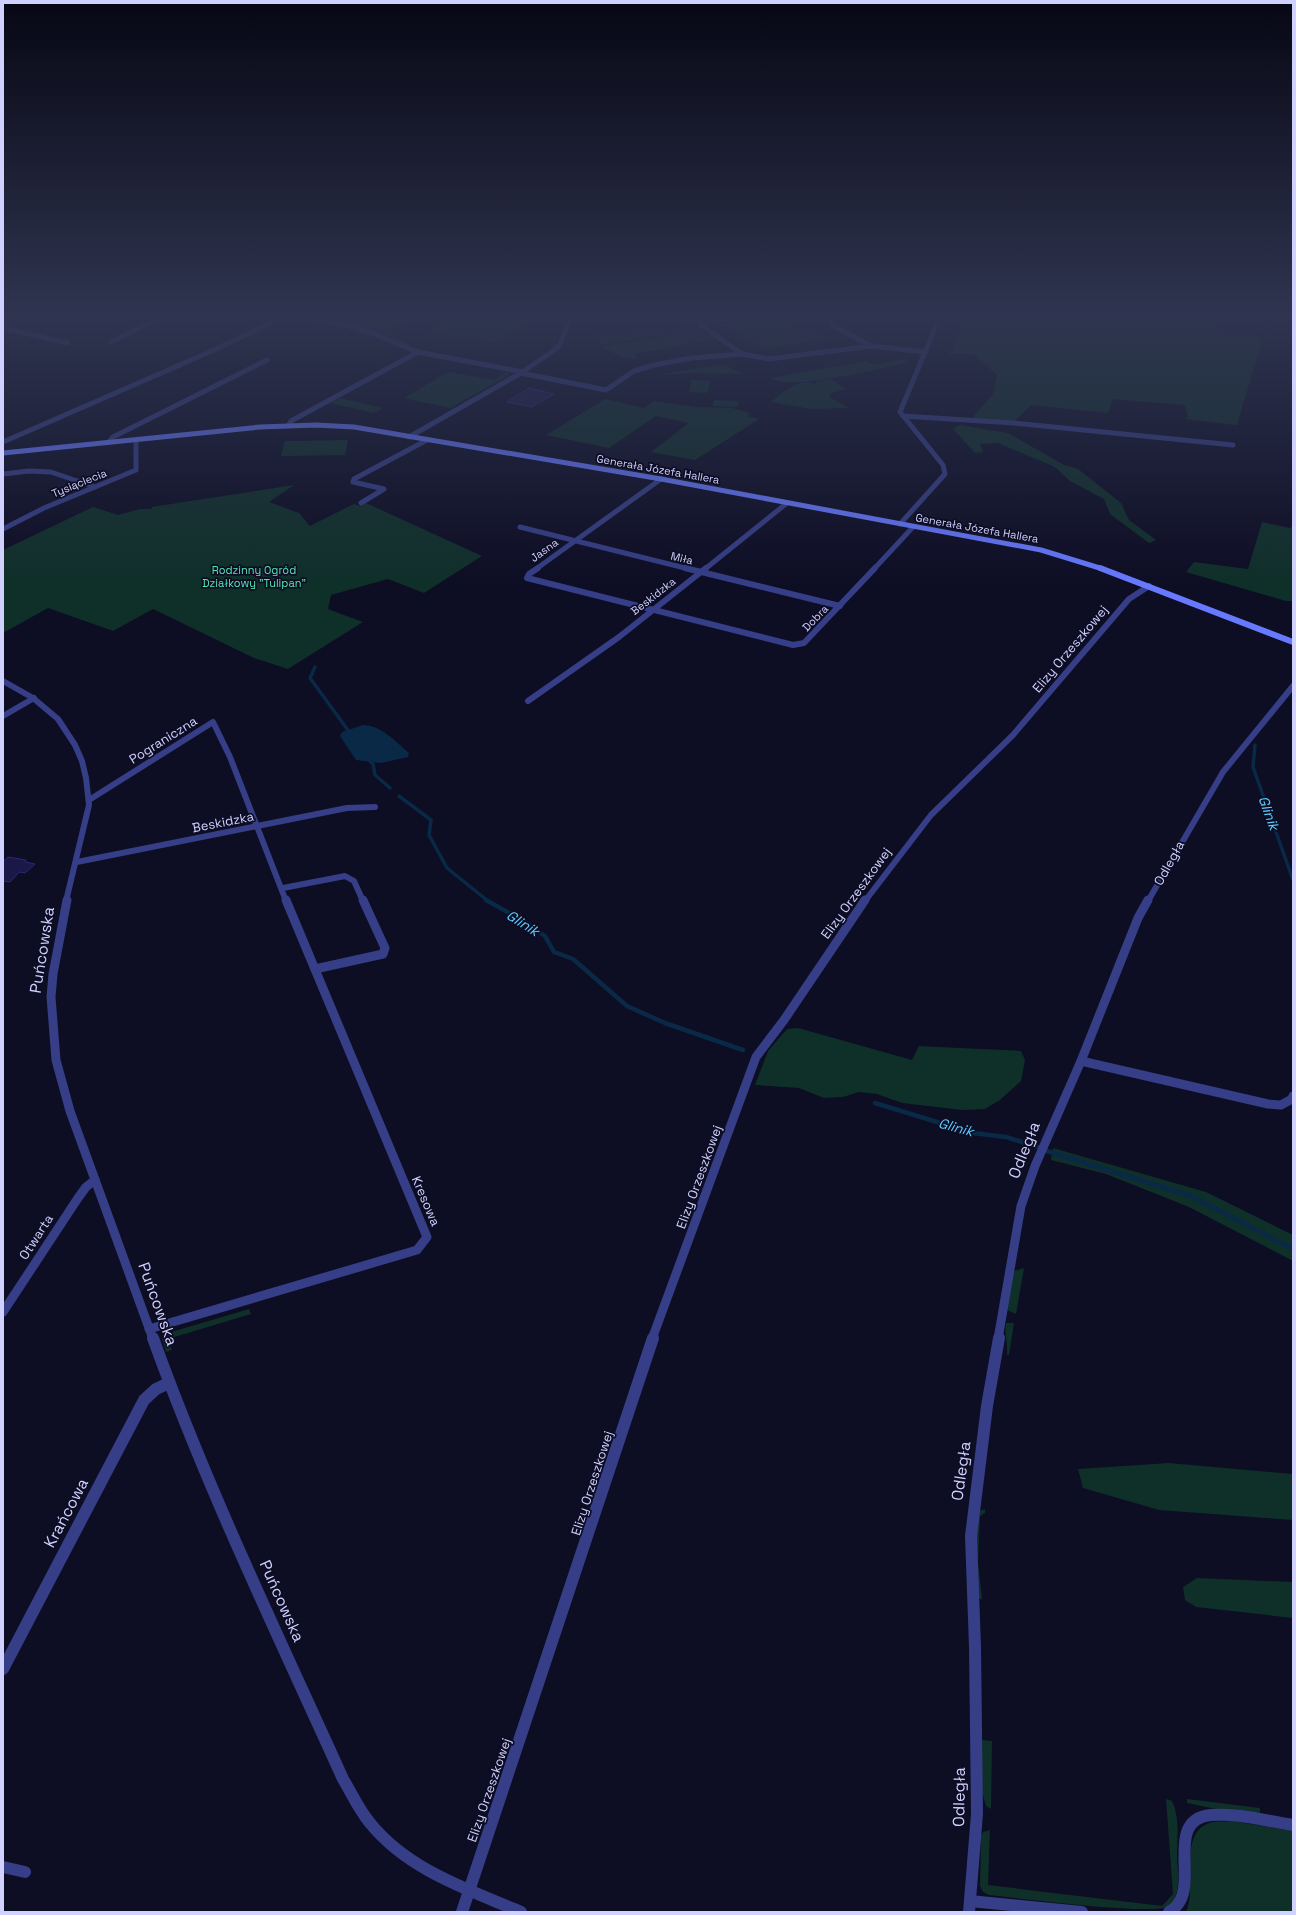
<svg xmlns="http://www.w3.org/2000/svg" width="1296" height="1915" font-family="'Space Grotesk',sans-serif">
	<rect width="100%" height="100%" fill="#0d0d24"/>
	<!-- green -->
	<g fill="#0f2f29">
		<polygon points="343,316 396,316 411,322 383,329 408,344 405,345 379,333 337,320"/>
		<polygon points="453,316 534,316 500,343 430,333"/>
		<polygon points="739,316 784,319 785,321 740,322"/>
		<polygon points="964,316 1215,316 1214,332 1263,337 1237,425 1184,419 1188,417 1185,405 1113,399 1108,413 1031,405 1015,421 971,419 993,394 997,375 973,354 948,354 952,350"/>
		<polygon points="790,323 793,330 811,329 827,339 765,349 724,326 715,327 718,324 750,324 756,332 753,325"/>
		<path d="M 699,329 L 714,339 L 633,354 L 639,358 C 628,361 612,353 602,347 L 685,333 Z"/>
		<polygon points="686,331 601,345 597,335"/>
		<path d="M 903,359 L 908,362 C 882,368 790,392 771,378 L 866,361 L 873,365 Z"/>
		<polygon points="724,364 741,374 693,373 657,375"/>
		<polygon points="508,371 509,375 450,408 404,398 448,372 494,380"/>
		<path d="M 831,379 L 846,389 L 831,393 L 829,397 L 849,408 L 811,409 L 771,402 C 787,389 800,375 821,387 L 814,383 Z"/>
		<polygon points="692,380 711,381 707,393 689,392"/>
		<polygon points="340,398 383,408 374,413 330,403"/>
		<polygon points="605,399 644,408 654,401 696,407 732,408 751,413 747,416 759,419 695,460 651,452 689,423 656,416 609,448 546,435"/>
		<polygon points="714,400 739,401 737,407 712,406"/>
		<polygon points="960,425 1008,433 1064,465 1078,469 1121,503 1129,520 1156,540 1149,543 1110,514 1104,499 1070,481 1055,467 998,443 980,444 983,452 975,453 953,429"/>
		<polygon points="348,440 345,455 281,456 285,441"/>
		<polygon points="294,485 269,502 299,513 310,526 354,504 360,506 366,503 482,556 424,593 388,579 331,595 328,609 363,622 288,669 254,658 153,609 113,631 48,608 3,633 3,550 93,507 118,515 140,509 152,509 152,507"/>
		<polygon points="1262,522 1290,528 1293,526 1293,601 1286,601 1186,572 1194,562 1248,569"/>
		<polygon points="798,1028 912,1060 919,1046 1021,1051 1025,1060 1021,1081 1000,1100 985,1109 962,1110 902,1103 877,1094 859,1092 843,1097 824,1098 799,1088 755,1085 768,1051 787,1029"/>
		<polygon points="1053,1148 1206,1192 1293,1235 1293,1261 1189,1207 1106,1174 1051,1160"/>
		<polygon points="1024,1268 1016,1314 1007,1310 1014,1271"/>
		<polygon points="249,1309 251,1314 168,1339 172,1350 166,1352 162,1339 168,1333"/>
		<path d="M 1006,1323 L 1014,1323 L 1009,1355 L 1007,1355 C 1008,1344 1004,1334 1006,1323 Z"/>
		<polygon points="1169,1463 1293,1474 1293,1520 1159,1510 1083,1488 1078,1469"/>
		<polygon points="985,1509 985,1513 980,1516 978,1563 982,1599 980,1599 978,1597 976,1550 978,1511"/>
		<polygon points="1197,1578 1293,1582 1293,1618 1196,1607 1185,1600 1183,1587"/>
		<polygon points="983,1740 992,1741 991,1809 986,1806 982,1792 981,1742"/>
		<path d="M 1166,1799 L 1172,1801 C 1180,1817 1177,1840 1177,1858 C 1178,1874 1182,1896 1167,1907 C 1150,1915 1016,1898 989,1895 L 983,1892 L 980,1886 L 981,1836 L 983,1832 L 990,1830 L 988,1885 L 1162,1906 L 1173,1894 Z"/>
		<polygon points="1187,1799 1260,1808 1260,1812 1257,1815 1221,1810 1187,1803"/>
		<path d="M 1232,1821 L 1293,1831 L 1293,1912 L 1186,1912 C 1198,1885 1176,1830 1213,1822 C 1219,1821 1226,1822 1232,1821 Z"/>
	</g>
	<!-- water -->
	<path fill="#092947" d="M 363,725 C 381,725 396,742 409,753 L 408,757 L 381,763 L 356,760 L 340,736 L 342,732 Z"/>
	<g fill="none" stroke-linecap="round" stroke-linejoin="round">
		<!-- stream-far1 -->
		<g stroke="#092947" stroke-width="3.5">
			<polyline points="315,667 310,678 350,733"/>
			<polyline points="1255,745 1253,767 1293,880"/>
			<polyline points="369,760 373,764 375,775 390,788"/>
			<polyline points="399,796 431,820 429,835 447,868 488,901"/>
		</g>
		<!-- stream -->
		<g stroke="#092947" stroke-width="4.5">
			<polyline points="486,900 525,922 545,936 554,952 573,959 627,1006 665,1023 743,1050"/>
			<polyline points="875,1103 973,1133 1006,1137 1037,1147"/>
			<polyline points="1047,1151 1191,1196 1293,1249"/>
		</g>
	</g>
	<!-- building -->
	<g fill="#1a1846" stroke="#2c2874">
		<polygon points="529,388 554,394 532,407 507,402"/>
		<polygon points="8,857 26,860 25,862 35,864 25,873 19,872 10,882 3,881 3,862"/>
	</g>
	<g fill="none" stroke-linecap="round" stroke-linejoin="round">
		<!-- street-far3 -->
		<g stroke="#353e86" stroke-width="5">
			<polyline points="289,316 348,326 374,334 418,352 523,372"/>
			<polyline points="832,316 830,321 832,325 871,346"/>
			<polyline points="569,317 712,321 722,320 729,316"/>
			<polyline points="1278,318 1279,316"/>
			<polyline points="699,321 701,325 742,354"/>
			<polyline points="3,328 67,343"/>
			<polyline points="111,342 163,316"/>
			<polyline points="521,373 606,390 634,371 654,365 692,358 742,354 769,359 871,346 926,352"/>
			<polyline points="903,416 1014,423 1233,445"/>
			<polyline points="288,426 291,421 418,352"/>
			<polyline points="409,437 521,373 553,351 560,345 570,316"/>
			<polyline points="3,442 214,350 269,324 280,316"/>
			<polyline points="109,442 113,437 267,360"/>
			<polyline points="3,474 29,471 51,472 95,487"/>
			<polyline points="361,503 384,489 353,482 354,479 427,440"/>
			<polyline points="900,524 945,474 943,465 900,412 940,316"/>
			<polyline points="520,527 689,569"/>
			<polyline points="3,529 44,508 136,470 136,440"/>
			<polyline points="536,569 661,479"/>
			<polyline points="705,569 787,503"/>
			<polyline points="874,569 913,527"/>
		</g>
		<!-- street-far2 -->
		<g stroke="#353e86" stroke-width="6">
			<polyline points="538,568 529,574 527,578 793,645 804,643 875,568"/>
			<polyline points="685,568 840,606"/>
			<polyline points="3,681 33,698 58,719 75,745 82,761 86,778 89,805 66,901"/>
			<polyline points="528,701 619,637 706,568"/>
			<polyline points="3,716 34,698"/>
			<polyline points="89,800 213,722 230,757 286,901"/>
			<polyline points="77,862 347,808 375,807"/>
			<polyline points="283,888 345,876 354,881 363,901"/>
			<polyline points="865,901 931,815 1013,735 1129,599 1149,586"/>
			<polyline points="1148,901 1223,772 1293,686"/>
		</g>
		<!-- street-far1 -->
		<g stroke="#353e86" stroke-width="9">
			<polyline points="67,900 53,974 51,997 56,1060 70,1111 153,1339"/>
			<polyline points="315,969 383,954 385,948 363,900"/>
			<polyline points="1081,1061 1268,1104 1281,1105 1292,1099 1293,1096"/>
			<polyline points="3,1312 78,1198 86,1187 95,1180"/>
			<polyline points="149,1329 417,1250 427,1237 286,900"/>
			<polyline points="652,1339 756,1057 784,1020 865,900"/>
			<polyline points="998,1339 1021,1206 1035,1166 1081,1061 1138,918 1148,900"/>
		</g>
		<!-- street -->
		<g stroke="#353e86" stroke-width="12">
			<path d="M 153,1338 C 207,1488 277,1633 343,1779 C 352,1794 359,1810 370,1823 C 408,1870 467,1889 521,1912"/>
			<polyline points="3,1669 144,1400 156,1389 169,1383"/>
			<polyline points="3,1867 25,1872"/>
			<polyline points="970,1901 1082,1912"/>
			<polyline points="462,1912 653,1338"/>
			<polyline points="969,1912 977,1814 975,1647 971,1536 987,1406 999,1338"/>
			<path d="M 1169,1912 C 1172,1910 1176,1907 1178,1904 C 1197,1880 1165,1819 1211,1815 C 1238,1813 1266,1821 1293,1825"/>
		</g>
		<!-- secondary-far1 -->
		<polyline stroke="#6779ff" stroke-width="5" points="3,453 260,427 316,425 354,427 661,479 1041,550 1103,569"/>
		<!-- secondary -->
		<polyline stroke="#6779ff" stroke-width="6" points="1100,568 1293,642"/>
	</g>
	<!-- sky -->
	<linearGradient id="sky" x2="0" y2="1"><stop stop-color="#070714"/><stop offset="0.54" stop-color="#2f3550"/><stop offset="1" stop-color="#2f3550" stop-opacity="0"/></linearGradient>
	<rect width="1296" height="584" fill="url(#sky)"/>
	<g text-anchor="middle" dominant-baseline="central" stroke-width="3.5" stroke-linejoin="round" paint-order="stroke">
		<!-- far-street labels -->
		<g font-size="11" fill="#d0d1ff" stroke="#0d0d24">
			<text transform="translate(658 469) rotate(10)">Generała Józefa Hallera</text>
			<text transform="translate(79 483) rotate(-22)">Tysiąclecia</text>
			<text transform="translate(977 528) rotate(10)">Generała Józefa Hallera</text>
			<text transform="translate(544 550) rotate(-36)">Jasna</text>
			<text transform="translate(682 558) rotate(14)">Miła</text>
			<text transform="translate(653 596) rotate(-38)">Beskidzka</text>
			<text transform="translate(815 618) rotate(-46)">Dobra</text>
		</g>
		<!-- far-park labels -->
		<g font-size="11" fill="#55e6ad" stroke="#0d0d24">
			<text x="254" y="570">Rodzinny Ogród<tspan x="254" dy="13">Działkowy "Tulipan"</tspan></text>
		</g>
		<!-- street labels -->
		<g font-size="13" fill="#d0d1ff" stroke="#0d0d24">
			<text transform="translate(1070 649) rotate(-50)">Elizy Orzeszkowej</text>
			<text transform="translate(163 740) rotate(-32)">Pograniczna</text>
			<text transform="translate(223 822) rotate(-11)">Beskidzka</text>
			<text transform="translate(1169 863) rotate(-61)">Odległa</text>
			<text transform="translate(856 893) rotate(-54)">Elizy Orzeszkowej</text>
			<text transform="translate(699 1177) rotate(-70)">Elizy Orzeszkowej</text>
			<text transform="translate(426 1201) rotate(67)">Kresowa</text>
			<text transform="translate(36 1237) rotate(-57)">Otwarta</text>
			<text transform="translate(592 1483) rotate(-72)">Elizy Orzeszkowej</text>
			<text transform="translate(489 1790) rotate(-71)">Elizy Orzeszkowej</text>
		</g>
		<!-- water labels -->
		<g font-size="14" font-style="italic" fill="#5eccff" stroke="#0d0d24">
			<text transform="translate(1269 813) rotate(70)">Glinik</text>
			<text transform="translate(523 923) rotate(32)">Glinik</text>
			<text transform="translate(956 1127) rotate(15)">Glinik</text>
		</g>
		<!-- near-street labels -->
		<g font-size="16" fill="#d0d1ff" stroke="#0d0d24">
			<text transform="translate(42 950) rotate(-81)">Puńcowska</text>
			<text transform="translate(1024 1150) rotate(-68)">Odległa</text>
			<text transform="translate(158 1304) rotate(70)">Puńcowska</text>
			<text transform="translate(961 1471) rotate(-82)">Odległa</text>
			<text transform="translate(66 1513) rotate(-62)">Krańcowa</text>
			<text transform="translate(282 1601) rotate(66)">Puńcowska</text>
			<text transform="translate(959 1797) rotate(-89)">Odległa</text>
		</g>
	</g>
	<!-- border -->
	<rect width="1296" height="1915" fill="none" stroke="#d0d1ff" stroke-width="8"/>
</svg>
